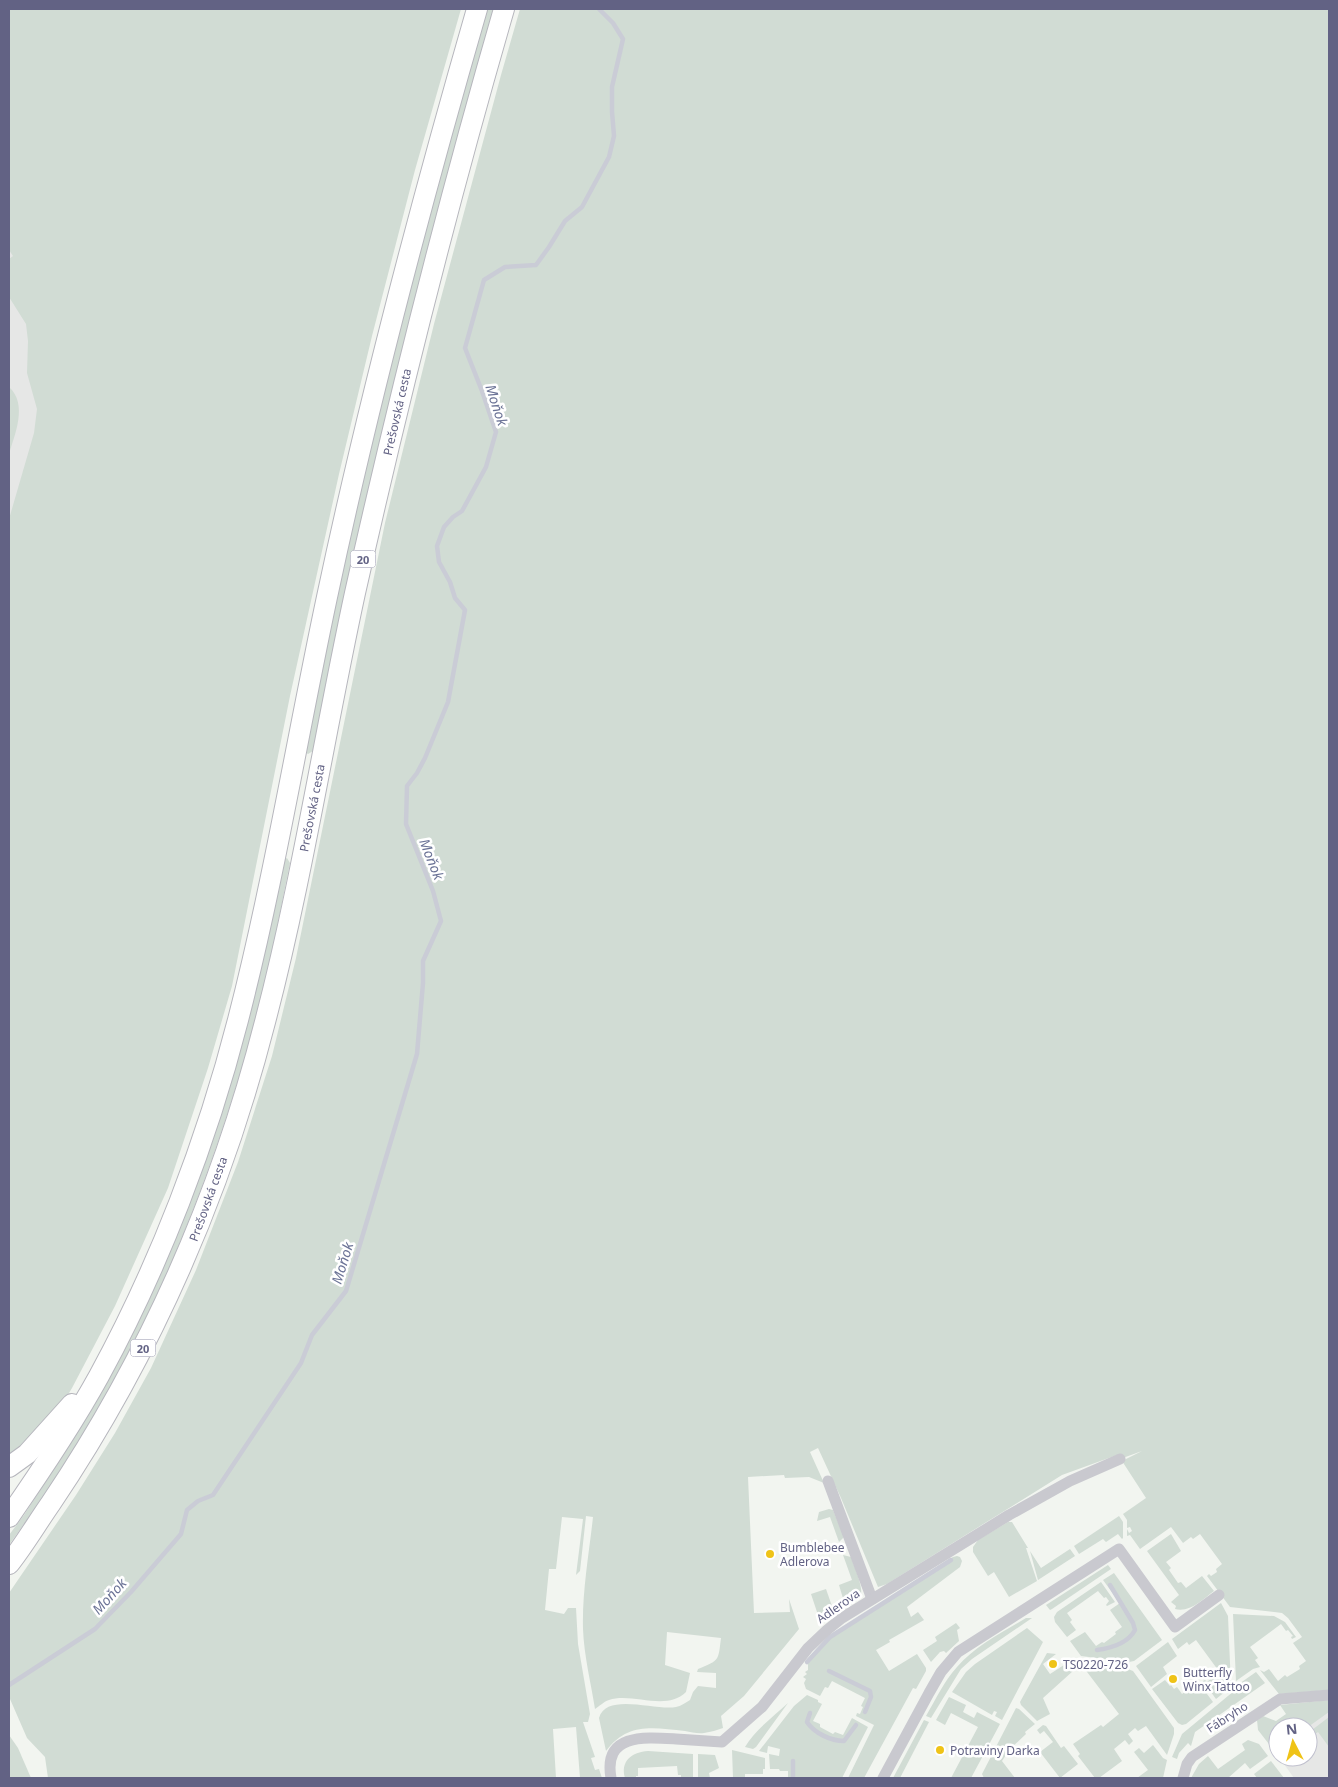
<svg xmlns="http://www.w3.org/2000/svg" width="1338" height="1787" font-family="'Noto Sans',sans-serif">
	<rect width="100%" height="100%" fill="#f2f5f0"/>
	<!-- built -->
	<g fill="#e6e7e6">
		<polygon points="9,106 44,413 9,532"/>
		<polygon points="1329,1704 1329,1778 1294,1778 1279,1757 1308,1757 1308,1727"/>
	</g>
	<!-- green -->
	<g fill="#d1dcd4">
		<polygon points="9,9 461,9 415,170 372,336 339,474 290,696 232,986 208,1068 168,1188 115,1306 72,1388 60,1408 49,1422 9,1457 9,519 34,433 37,409 27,373 28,341 26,324 9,297 9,259 13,256 9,250"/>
		<path d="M 486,9 L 494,9 C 475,78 455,147 436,216 C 389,393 349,572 313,751 L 308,754 L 305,752 C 341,572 382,394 428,216 C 446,147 467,78 486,9 Z"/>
		<path d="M 520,9 L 1329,9 L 1329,1690 L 1279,1694 L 1260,1670 L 1264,1672 L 1269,1669 L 1278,1681 L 1285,1675 L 1287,1677 L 1300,1669 L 1299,1666 L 1306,1661 L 1293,1643 L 1302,1637 L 1288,1618 L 1282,1613 L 1230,1607 L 1207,1576 L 1209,1574 L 1211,1576 L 1217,1572 L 1216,1569 L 1222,1564 L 1200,1534 L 1193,1539 L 1191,1537 L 1183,1543 L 1171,1527 L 1140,1549 L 1130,1535 L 1127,1536 L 1127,1529 L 1129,1533 L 1132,1531 L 1130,1527 L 1127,1528 L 1127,1520 L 1123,1514 L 1146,1498 L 1122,1461 L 1142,1451 L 1120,1459 L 1117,1455 L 1062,1475 L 887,1584 L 878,1587 L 841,1498 L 818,1448 L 810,1452 L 824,1483 L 809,1477 L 785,1478 L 784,1475 L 748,1477 L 754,1613 L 790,1612 L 789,1599 L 799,1629 L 744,1696 L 721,1716 L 723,1728 C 717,1730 711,1732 704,1733 C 698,1734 691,1732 685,1731 C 653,1728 628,1722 606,1751 L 599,1718 C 606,1692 656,1711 676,1707 C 681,1706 685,1703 690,1700 L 693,1692 L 698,1686 L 716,1688 L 716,1673 L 697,1672 L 698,1669 C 720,1660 718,1661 721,1638 L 667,1632 L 665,1665 L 690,1673 L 686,1692 C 666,1712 632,1692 609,1700 C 603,1702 600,1706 595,1709 C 591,1683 584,1656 583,1629 C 582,1592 589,1554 593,1517 L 586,1516 L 580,1571 L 576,1575 L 583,1519 L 562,1517 L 556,1569 L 549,1569 L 545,1610 L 564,1614 L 568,1608 L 576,1608 L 578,1644 L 590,1714 L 588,1722 L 583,1722 L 595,1757 L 591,1758 L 595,1770 L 599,1769 L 602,1778 L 580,1778 L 576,1727 L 553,1729 L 556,1778 L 48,1778 L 45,1757 L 27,1738 L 10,1699 L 9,1700 L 9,1593 L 76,1495 L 115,1433 L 151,1368 L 196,1270 L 238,1162 L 272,1056 L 296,958 L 385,523 L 434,324 L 501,75 Z"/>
		<path d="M 9,387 C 28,404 15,434 9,454 Z"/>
		<path d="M 287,858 L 290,863 C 278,922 267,982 250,1040 C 219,1148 180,1253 129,1353 C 95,1419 52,1486 9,1545 L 9,1535 L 24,1515 L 68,1447 L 141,1310 L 283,860 Z"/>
		<polygon points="829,1509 833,1510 844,1537 839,1542 830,1517 817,1521 819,1512"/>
		<polygon points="1119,1516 1123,1522 1123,1538 1122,1539 1118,1534 1106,1542 1103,1539 1079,1554 1074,1546"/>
		<polygon points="1008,1522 1012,1522 1028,1548 1026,1548 1037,1581 1009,1597 994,1572 988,1576 973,1552 973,1547 978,1540"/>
		<path d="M 1171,1534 L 1181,1551 L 1166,1562 L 1171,1568 L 1169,1570 L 1178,1583 L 1181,1582 L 1186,1588 L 1202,1576 L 1214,1591 C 1203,1599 1190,1613 1175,1609 L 1176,1606 L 1171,1602 L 1179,1595 L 1147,1551 Z"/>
		<polygon points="1070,1549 1075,1556 1038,1580 1030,1551 1041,1568"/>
		<path d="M 843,1555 L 851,1557 C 854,1566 865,1590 860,1597 C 857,1602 850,1603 845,1605 L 839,1585 L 852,1580 Z"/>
		<polygon points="957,1556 960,1557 962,1561 960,1567 907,1607 911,1617 918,1612 924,1620 889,1640 890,1642 876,1650 889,1671 917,1654 926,1668 926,1671 916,1689 913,1688 864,1778 848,1778 874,1725 856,1716 857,1713 860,1714 863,1707 861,1706 865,1698 832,1681 828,1688 825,1687 820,1696 806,1689 804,1683 806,1679 803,1677 807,1674 805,1672 808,1670 808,1663 806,1661 829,1637 953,1557"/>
		<polygon points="1108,1565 1111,1569 1052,1609 1050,1610 1046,1605"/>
		<polygon points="1114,1573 1162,1640 1134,1661 1129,1662 1081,1656 1070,1641 1085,1632 1096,1646 1102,1642 1104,1643 1116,1634 1115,1632 1122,1627 1110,1610 1120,1603 1103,1580"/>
		<polygon points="1101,1582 1115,1602 1107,1606 1106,1605 1109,1601 1106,1597 1104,1598 1098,1591 1067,1613 1072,1620 1070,1622 1076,1630 1067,1637 1055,1622 1054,1617 1057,1612"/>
		<polygon points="826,1589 833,1609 818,1615 811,1594"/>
		<polygon points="1221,1603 1228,1616 1231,1687 1216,1699 1203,1681 1205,1680 1207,1682 1213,1677 1212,1675 1218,1670 1196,1640 1189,1645 1187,1642 1178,1649 1172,1639"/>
		<polygon points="1233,1614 1274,1616 1285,1622 1296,1637 1292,1639 1291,1637 1293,1636 1288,1630 1286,1631 1281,1624 1250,1647 1258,1658 1255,1660 1260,1667 1253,1669 1236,1681"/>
		<path d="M 1026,1618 L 1032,1618 L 972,1659 L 961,1669 L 931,1718 L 926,1716 C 936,1699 944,1681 957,1667 C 975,1646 1003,1632 1026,1618 Z"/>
		<polygon points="956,1623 960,1628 957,1630 959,1641 946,1653 944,1651 940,1652 931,1662 923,1650 937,1641 935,1637"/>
		<polygon points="1027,1628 1043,1642 1002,1720 995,1716 997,1712 994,1711 992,1715 952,1692 966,1672 975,1664"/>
		<polygon points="1168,1642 1177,1656 1163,1667 1167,1674 1151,1687 1136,1666"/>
		<polygon points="1047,1653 1056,1654 1043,1664 1050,1674 1064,1665 1067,1669 1070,1668 1073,1671 1043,1698 1050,1714 1037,1721 1021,1705 1020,1702"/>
		<polygon points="1084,1662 1120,1666 1133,1671 1174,1728 1174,1734 1167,1755 1146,1726 1138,1731 1135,1728 1128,1734 1133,1741 1129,1745 1125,1740 1114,1749 1122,1761 1099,1778 1095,1778 1078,1756 1080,1754 1073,1744 1101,1725 1103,1727 1119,1714 1081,1664"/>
		<polygon points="1256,1672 1265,1683 1195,1732 1191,1746 1188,1743 1179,1753 1177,1759 1172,1757 1182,1734 1234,1691 1236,1686"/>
		<polygon points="1165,1680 1170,1686 1171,1685 1174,1689 1177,1687 1182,1694 1198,1682 1213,1702 1186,1724 1182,1725 1178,1723 1152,1689"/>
		<polygon points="807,1695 818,1700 818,1702 822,1704 813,1721 820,1724 820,1727 833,1734 835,1732 843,1735 852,1718 868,1727 842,1778 788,1778 788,1771 780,1771 779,1769 770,1769 769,1754 779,1756 780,1749 768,1746 767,1753 759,1751 794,1706"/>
		<polygon points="949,1697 966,1705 963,1712 974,1718 977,1712 1000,1724 971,1778 951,1778 978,1727 951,1713 945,1725 936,1720"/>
		<polygon points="1329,1700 1329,1712 1308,1727 1278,1727 1278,1750 1275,1752 1258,1730 1257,1720 1263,1716 1276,1721 1286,1714 1280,1705"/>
		<path d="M 788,1703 L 756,1747 L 753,1749 L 745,1747 C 755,1730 773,1717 788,1703 Z"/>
		<polygon points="1016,1708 1019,1709 1035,1724 1025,1732 1026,1734 1010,1749 1002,1761 1015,1778 984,1778 982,1774"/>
		<polygon points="1329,1717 1329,1747 1318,1732 1308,1740 1308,1733"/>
		<polygon points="924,1720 929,1722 900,1778 893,1778"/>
		<polygon points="1043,1725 1046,1726 1061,1748 1064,1746 1078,1764 1060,1778 1040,1752 1053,1742 1044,1731 1040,1734 1037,1730"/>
		<polygon points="9,1735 18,1748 31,1778 9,1778"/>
		<polygon points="1248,1740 1259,1744 1268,1756 1250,1769 1245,1763 1228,1778 1191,1778 1199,1764 1208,1756 1218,1769 1245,1750 1242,1744"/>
		<polygon points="1153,1745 1163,1758 1167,1760 1163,1778 1137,1778 1148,1770 1134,1752 1139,1748 1144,1753"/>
		<polygon points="732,1750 765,1758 765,1769 763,1769 763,1774 745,1774 745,1778 733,1778"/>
		<path d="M 648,1751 L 693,1754 L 693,1778 L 681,1778 L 681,1775 L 678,1775 L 677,1766 L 638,1768 L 638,1776 L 636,1776 L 636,1778 L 625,1778 C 620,1761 632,1752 648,1751 Z"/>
		<polygon points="698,1754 715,1755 719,1768 709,1773 710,1778 698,1778"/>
		<polygon points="1271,1761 1284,1778 1257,1778 1254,1774"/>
	</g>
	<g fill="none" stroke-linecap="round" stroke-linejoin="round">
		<!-- stream -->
		<g stroke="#caccd6" stroke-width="4.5">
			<path d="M 1097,1650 C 1112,1648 1128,1643 1135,1630 L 1133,1623 L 1110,1585"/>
			<polyline points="807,1662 830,1637 951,1560"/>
			<polyline points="829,1671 870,1691 871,1697 865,1712"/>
			<polyline points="9,1685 95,1629 131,1592 181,1534 187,1510 198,1501 213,1495 301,1363 312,1335 346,1291 417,1054 423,983 423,961 441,921 433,891 406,824 407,786 417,773 425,758 448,702 465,610 455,598 450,582 439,562 437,546 444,527 453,517 462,511 486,467 496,432 482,391 465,348 484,280 505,267 536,265 549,247 565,221 582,207 609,157 614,136 612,112 612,87 623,39 613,23 599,9"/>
			<path d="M 810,1713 L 807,1722 C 814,1733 831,1741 844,1741 L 856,1725"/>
			<polyline points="793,1778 793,1761"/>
		</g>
		<!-- trunk casing -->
		<g stroke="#b6b6bd" stroke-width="22">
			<g id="trunk">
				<polyline points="9,1467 27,1454 72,1404"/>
				<path d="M 9,1517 C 41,1471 72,1425 99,1376 C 159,1266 207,1141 238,1020 C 274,880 297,738 327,597 C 369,399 421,203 477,9"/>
				<path d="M 9,1564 C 24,1545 37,1523 51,1503 C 150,1356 221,1194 265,1022 C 302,881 324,736 355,593 C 399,397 448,202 504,9"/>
			</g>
		</g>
		<!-- minor -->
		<g stroke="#c9c9cf" stroke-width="11">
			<polyline points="828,1481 872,1599"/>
			<path d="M 611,1778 C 603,1733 645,1737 676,1739 C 691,1740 707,1741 722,1742 L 762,1707 L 808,1648 L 827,1630 L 842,1618 L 1009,1515 L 1070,1481 L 1120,1459"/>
			<polyline points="883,1778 929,1693 941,1672 958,1652 1119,1549 1175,1627 1219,1595"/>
			<polyline points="1183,1778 1187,1764 1192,1757 1280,1699 1329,1695"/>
		</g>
		<!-- trunk -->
		<use href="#trunk" stroke="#fff" stroke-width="20"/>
	</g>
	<!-- markers -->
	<g fill="#efc317" stroke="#fff" stroke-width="2">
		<circle cx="770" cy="1554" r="5"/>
		<circle cx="1053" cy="1664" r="5"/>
		<circle cx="1173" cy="1679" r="5"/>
		<circle cx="940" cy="1750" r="5"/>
	</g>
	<g text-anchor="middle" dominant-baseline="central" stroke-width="5" stroke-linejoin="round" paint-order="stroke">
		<!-- shield labels -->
		<g fill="#fff" stroke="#9191a9" stroke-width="1">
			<rect x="350.5" y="550.5" width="25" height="17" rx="4"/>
			<rect x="130.5" y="1339.5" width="25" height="17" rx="4"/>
		</g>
		<g font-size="11" font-weight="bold" fill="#626284">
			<text x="363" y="559">20</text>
			<text x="143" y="1348">20</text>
		</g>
		<!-- street labels -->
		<g font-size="12" fill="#626284" stroke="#fff">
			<text transform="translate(397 412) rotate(-77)">Prešovská cesta</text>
			<text transform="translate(312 808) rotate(-79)">Prešovská cesta</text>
			<text transform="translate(208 1199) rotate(-70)">Prešovská cesta</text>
			<text transform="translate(838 1606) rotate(-35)">Adlerova</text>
			<text transform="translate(1227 1717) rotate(-33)">Fábryho</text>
		</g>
		<!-- poi labels -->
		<g font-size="12" fill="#626284" stroke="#fff" text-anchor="start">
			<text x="780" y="1547">Bumblebee<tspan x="780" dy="14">Adlerova</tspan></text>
			<text x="1063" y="1664">TS0220-726</text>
			<text x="1183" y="1672">Butterfly<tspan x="1183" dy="14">Winx Tattoo</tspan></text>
			<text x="950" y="1750">Potraviny Darka</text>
		</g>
		<!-- water labels -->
		<g font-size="14" font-style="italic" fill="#6b7396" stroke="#fff">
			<text transform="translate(497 405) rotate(72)">Moňok</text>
			<text transform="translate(432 859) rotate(68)">Moňok</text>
			<text transform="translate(342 1263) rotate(-73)">Moňok</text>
			<text transform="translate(109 1596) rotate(-48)">Moňok</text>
		</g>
	</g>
	<!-- border -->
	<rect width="1338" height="1787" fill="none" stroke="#626284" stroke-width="20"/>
	<!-- north arrow -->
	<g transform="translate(1293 1742) rotate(354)"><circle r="24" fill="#ffffff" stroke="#c0c0ce"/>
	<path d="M0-4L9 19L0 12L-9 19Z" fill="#efc317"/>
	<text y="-8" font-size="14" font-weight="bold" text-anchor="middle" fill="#626284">N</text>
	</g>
</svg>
